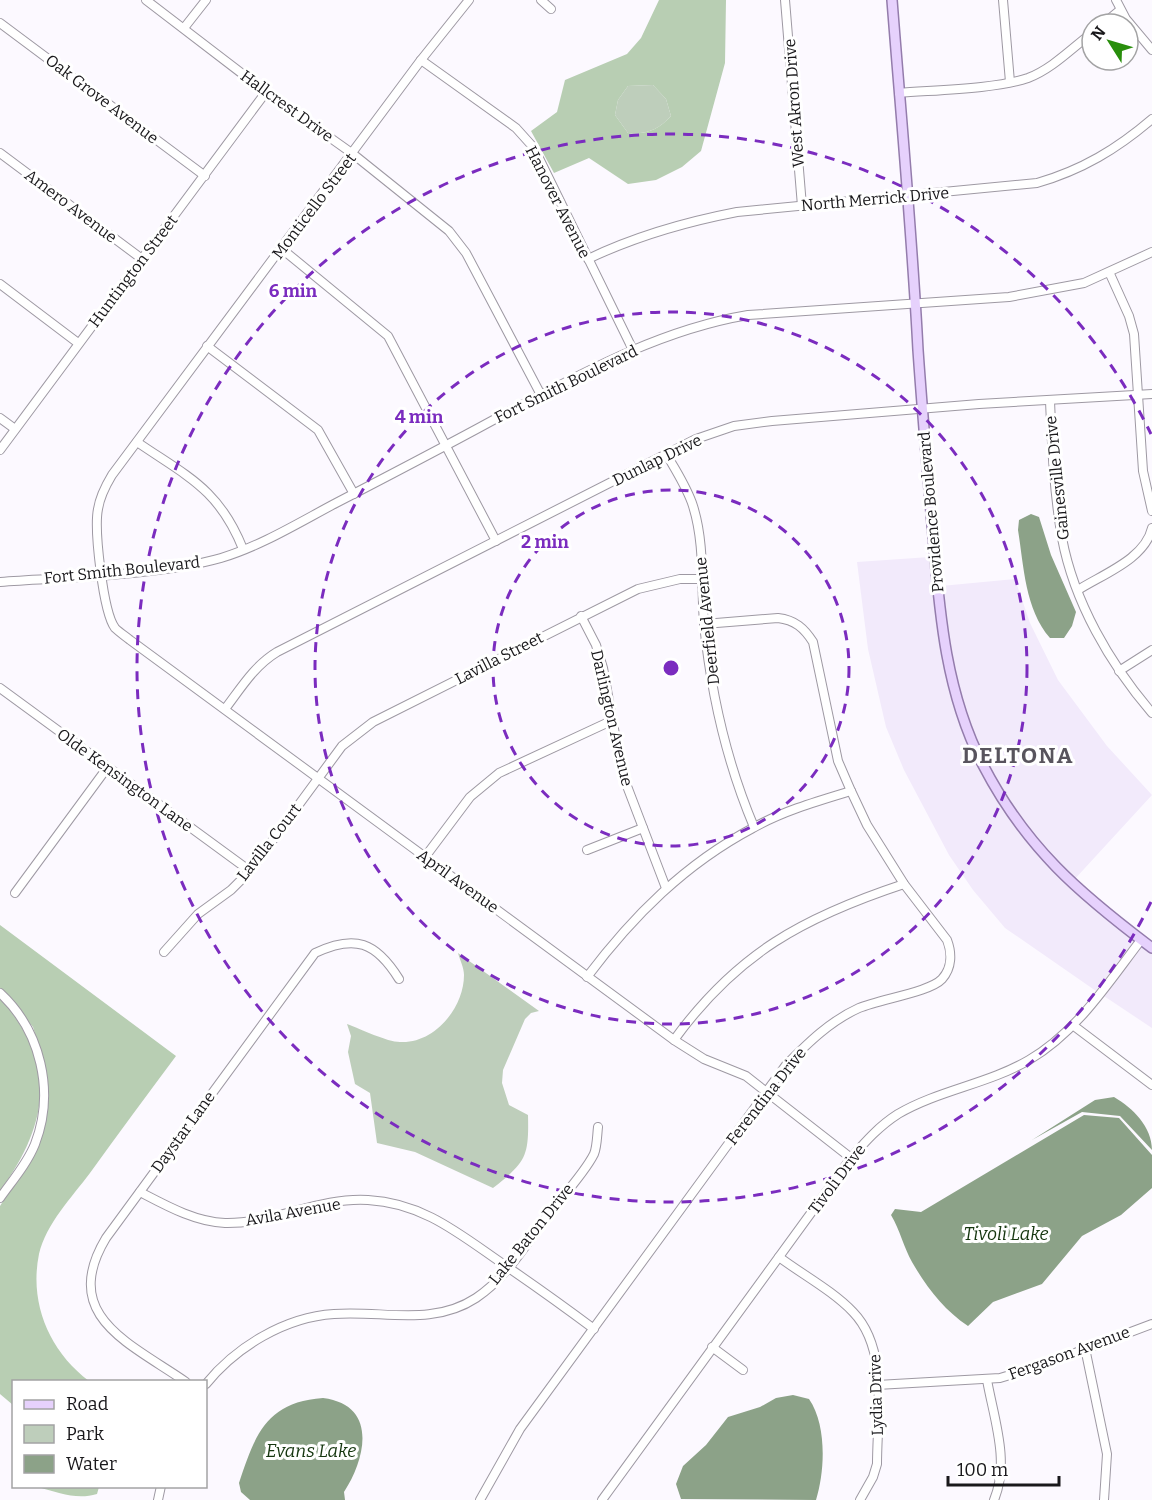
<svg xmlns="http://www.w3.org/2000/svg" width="1152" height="1500" font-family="Bitter,serif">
	<rect width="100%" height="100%" fill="#fcf9ff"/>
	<!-- built -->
	<g fill="#f2eafb">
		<polygon points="930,557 938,637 959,722 979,766 1007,814 1051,870 1095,910 1135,940 1096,991 1005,928 973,890 949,855 904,770 886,727 868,649 857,562"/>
		<polygon points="1015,579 1030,623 1058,680 1107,746 1152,795 1073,881 1014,810 986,763 967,720 946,637 941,586"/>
		<polygon points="1142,945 1152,953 1152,1028 1104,996"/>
	</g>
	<!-- green -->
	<g fill="#becebb">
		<path d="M 653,85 L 666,99 L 671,116 C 659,129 647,135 628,133 L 615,115 L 618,100 L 628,86 Z"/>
		<path d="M 458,953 L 539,1011 L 531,1013 L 525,1019 L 503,1070 L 502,1083 L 509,1105 L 528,1115 C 529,1157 526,1162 493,1188 L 415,1152 L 377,1143 L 370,1093 L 355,1084 L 348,1052 L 351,1036 L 347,1024 C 361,1029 387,1042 400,1042 C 434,1044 464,1008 464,975 C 464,968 460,960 458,953 Z"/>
	</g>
	<!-- forest -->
	<g fill="#b8ceb3" fill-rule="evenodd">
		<path d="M 659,0 L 726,0 L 725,63 L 701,151 L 682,167 L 656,180 L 628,184 L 589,158 L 554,173 L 531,131 L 557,112 L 565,80 L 627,54 L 641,38 ZM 653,85 L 666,99 L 671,116 C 659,129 647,135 628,133 L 615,115 L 618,100 L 628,86 Z"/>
		<path d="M 0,925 L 176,1056 C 147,1095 118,1134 90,1173 C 72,1197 46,1224 39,1254 C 29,1303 49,1351 89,1381 L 14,1382 L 13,1405 L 0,1394 L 0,1206 L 38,1147 L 49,1097 L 46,1071 L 33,1027 L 0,988 Z"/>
		<path d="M 0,998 C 58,1064 49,1123 0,1191 Z"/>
		<path d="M 38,1487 L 99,1486 L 99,1487 L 97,1494 C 77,1500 59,1493 38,1487 Z"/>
	</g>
	<!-- water -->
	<g fill="#8ca288">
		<path d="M 1031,514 L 1039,517 L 1051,555 L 1076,612 L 1072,626 L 1064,638 L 1050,638 C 1025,609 1024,567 1018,530 L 1019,520 Z"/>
		<path d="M 1114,1097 C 1133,1108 1152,1127 1152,1150 L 1120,1116 L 1082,1112 L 1032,1140 L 1095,1100 Z"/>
		<path d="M 1084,1115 L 1119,1118 L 1152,1155 L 1152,1188 L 1121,1215 L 1082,1236 L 1042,1284 L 993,1302 L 968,1326 C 944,1310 927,1288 912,1262 C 904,1248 900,1230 891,1215 L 895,1209 L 921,1212 Z"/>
		<path d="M 793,1395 L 809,1399 C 827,1425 825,1471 816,1500 L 681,1499 L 676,1484 L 683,1466 L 706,1445 L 728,1417 L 760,1407 L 776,1398 Z"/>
		<path d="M 323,1398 C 378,1405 366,1458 344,1492 L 345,1500 L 250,1500 L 241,1492 L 239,1483 C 255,1435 266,1402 323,1398 Z"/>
	</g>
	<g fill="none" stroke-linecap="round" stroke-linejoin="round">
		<!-- minor casing -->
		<g stroke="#9e99a3" stroke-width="10">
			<g id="minor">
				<polyline points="146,0 266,92 353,154 449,231 466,253 541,395"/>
				<path d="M 469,0 L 421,60 L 112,475 C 106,485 100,496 98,509 C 94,529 103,612 115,628 C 119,632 125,636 130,640 L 674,1040 L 704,1059 L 746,1076 L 851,1158"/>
				<polyline points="541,0 551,9"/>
				<polyline points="785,0 802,206"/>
				<polyline points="1003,0 1010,82"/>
				<polyline points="1116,0 1126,19 1152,50"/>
				<polyline points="0,23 205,176"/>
				<polyline points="1103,24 1120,10"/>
				<polyline points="184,28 206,0"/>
				<polyline points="421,60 516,128 534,148 633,350"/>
				<path d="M 899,93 C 935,90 996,89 1028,78 C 1052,69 1072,48 1092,33"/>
				<polyline points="0,153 142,259"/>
				<polyline points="282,249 388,336 496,541"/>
				<path d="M 588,259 C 636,236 685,222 737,212 L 1037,183 C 1082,170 1117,149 1152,119"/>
				<polyline points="1110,274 1129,316 1134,334 1143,471 1152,511"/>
				<polyline points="0,284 78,343"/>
				<polyline points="207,346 318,430 354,494"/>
				<path d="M 1050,401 C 1052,447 1054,493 1062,538 C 1074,602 1110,664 1152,713"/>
				<polyline points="0,418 15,429"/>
				<path d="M 137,442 C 188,477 219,489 243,549"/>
				<polyline points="0,450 266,92"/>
				<path d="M 666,453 C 675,470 687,487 693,506 C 705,544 701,585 704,624 C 711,693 727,763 754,827"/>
				<path d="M 0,582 C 68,577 157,576 221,558 C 261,546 300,522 336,503 C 390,475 444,447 497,418 C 577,376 658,330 748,315 L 1009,297 L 1084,283 L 1152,252"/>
				<path d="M 1078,590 C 1103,574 1145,559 1152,528"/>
				<polyline points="581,616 596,645 603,668 622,773 666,888"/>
				<polyline points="1119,671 1152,650"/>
				<polyline points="0,688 250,871"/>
				<path d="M 225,709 C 241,688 254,666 277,652 L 696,439 L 734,426 L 772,421 L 979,404 L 1152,394"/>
				<polyline points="587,850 643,828"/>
				<polyline points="425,857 470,797 499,773 611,721"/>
				<polyline points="15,893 107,768"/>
				<polyline points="164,952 198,914 231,890 250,871 342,746 373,722 638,589 680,579 703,579"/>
				<path d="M 587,977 C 633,916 685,864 753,828 C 783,811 818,801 851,791"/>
				<path d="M 0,993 C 41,1031 55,1092 35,1144 C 27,1164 12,1181 0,1198"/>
				<polyline points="1074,1026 1152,1085"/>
				<path d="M 674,1040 C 737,953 804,917 904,884"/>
				<path d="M 140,1192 C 165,1205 195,1222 225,1223 C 274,1224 318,1197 368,1200 C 426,1203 464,1238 509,1268 C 538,1288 566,1308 594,1329"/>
				<path d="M 779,1257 C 803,1275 833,1291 853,1312 C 889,1349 877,1416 877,1464 L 873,1477 L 860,1500"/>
				<polyline points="712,1347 743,1370"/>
				<polyline points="1085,1348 1107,1454 1104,1500"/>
				<path d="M 987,1380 C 994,1419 1010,1462 994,1500"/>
				<path d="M 186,1382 C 130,1343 59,1316 106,1238 L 315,953 C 355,934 376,942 399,979"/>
				<path d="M 206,1384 C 236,1347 285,1317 334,1314 C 382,1310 432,1327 476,1298 C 506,1278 526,1245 547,1216 C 561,1198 584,1174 594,1154 C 597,1147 597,1136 598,1127"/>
				<polyline points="877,1385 1000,1378 1043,1365 1152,1324"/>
				<polyline points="158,1500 161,1486"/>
				<path d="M 480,1500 L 520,1429 L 786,1065 C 808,1043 830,1021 859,1008 C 880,999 930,992 942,979 C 952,968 952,953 947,940 L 904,884 L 867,825 L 851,791 L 838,761 L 813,642 C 804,628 795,620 778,618 L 704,624"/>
				<path d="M 602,1500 L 851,1158 C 865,1142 879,1126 898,1114 C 939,1090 988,1084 1029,1060 C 1077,1032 1108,983 1141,940"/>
			</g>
		</g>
		<!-- major casing -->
		<g stroke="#947cac" stroke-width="12">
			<path id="major" d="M 892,0 C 901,116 912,233 918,350 C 922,408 927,466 932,524 C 939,606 944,690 983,765 C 1026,848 1079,893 1152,948"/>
		</g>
		<!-- minor -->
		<use href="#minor" stroke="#fff" stroke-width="8"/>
		<!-- major -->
		<use href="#major" stroke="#e6d1fc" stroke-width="9"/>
	</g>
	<!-- distance rings -->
	<g fill="none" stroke="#7b2cbf" stroke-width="3" stroke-dasharray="10 8">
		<circle cx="671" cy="668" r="178"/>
		<circle cx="671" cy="668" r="356"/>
		<path d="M1151 902A534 534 0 1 1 1151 434"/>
	</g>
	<g text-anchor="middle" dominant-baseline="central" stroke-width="6" stroke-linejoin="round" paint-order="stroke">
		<!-- street labels -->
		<g font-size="16" fill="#19181b" stroke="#fff">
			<text transform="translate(102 99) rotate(37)">Oak Grove Avenue</text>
			<text transform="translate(794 103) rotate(-94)">West Akron Drive</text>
			<text transform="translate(287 106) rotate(36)">Hallcrest Drive</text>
			<text transform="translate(875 199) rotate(-5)">North Merrick Drive</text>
			<text transform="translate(558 202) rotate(63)">Hanover Avenue</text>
			<text transform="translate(71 206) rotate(37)">Amero Avenue</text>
			<text transform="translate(314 206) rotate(-53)">Monticello Street</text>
			<text transform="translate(133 271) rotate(-53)">Huntington Street</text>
			<text transform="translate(566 384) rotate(-26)">Fort Smith Boulevard</text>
			<text transform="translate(657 460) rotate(-26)">Dunlap Drive</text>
			<text transform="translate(1057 478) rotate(-96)">Gainesville Drive</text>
			<text transform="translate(931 512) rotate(-95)">Providence Boulevard</text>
			<text transform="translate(122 570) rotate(-6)">Fort Smith Boulevard</text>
			<text transform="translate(707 621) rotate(-96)">Deerfield Avenue</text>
			<text transform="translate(499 658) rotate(-27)">Lavilla Street</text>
			<text transform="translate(612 718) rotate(77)">Darlington Avenue</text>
			<text transform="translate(125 780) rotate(36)">Olde Kensington Lane</text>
			<text transform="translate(269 842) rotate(-52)">Lavilla Court</text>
			<text transform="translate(458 881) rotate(36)">April Avenue</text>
			<text transform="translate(766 1096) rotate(-52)">Ferendina Drive</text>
			<text transform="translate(183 1132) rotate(-54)">Daystar Lane</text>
			<text transform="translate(837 1179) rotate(-53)">Tivoli Drive</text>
			<text transform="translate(293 1212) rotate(-10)">Avila Avenue</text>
			<text transform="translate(531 1234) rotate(-51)">Lake Baton Drive</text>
			<text transform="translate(1069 1353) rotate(-20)">Fergason Avenue</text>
			<text transform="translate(876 1395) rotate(-92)">Lydia Drive</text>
		</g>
		<!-- water labels -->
		<g font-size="18" font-style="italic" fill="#15360f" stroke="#fff">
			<text x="1006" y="1234">Tivoli Lake</text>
			<text x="311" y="1451">Evans Lake</text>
		</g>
		<!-- district labels -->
		<g font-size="22" font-weight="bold" letter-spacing="1.5" fill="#58545d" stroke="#fff">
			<text x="1018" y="755">DELTONA</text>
		</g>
	</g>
	<circle cx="671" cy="668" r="9" fill="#7b2cbf" stroke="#fff" stroke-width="3"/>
	<g font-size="18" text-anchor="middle" font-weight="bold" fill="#7b2cbf" stroke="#fff" stroke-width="6" stroke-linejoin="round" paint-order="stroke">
		<text x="293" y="297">6 min</text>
		<text x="419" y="423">4 min</text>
		<text x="545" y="548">2 min</text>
	</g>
	<!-- legend -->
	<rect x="12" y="1380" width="195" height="108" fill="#ffffff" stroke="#a3a3a4" stroke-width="1.5"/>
	<rect x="24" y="1400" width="30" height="9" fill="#e6d1fc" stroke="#a3a3a4" stroke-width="1.5"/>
	<text x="66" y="1410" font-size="18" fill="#19181b">Road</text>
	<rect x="24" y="1425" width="30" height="18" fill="#becebb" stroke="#a3a3a4" stroke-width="1.5"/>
	<text x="66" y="1440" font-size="18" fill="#19181b">Park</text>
	<rect x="24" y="1455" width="30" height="18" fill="#8ca288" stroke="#a3a3a4" stroke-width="1.5"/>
	<text x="66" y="1470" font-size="18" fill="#19181b">Water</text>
	<!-- north arrow -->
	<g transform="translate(1110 42) rotate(307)"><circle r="28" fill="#ffffff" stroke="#a3a3a4" stroke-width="1.5"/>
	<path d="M0-4.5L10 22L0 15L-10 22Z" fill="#298e0c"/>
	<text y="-9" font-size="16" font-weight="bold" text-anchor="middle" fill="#19181b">N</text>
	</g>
	<!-- scale -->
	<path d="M948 1476v9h111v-9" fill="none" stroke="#19181b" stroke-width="3"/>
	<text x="957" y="1476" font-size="18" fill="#19181b" stroke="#ffffff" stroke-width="4.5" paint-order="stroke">100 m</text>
</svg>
